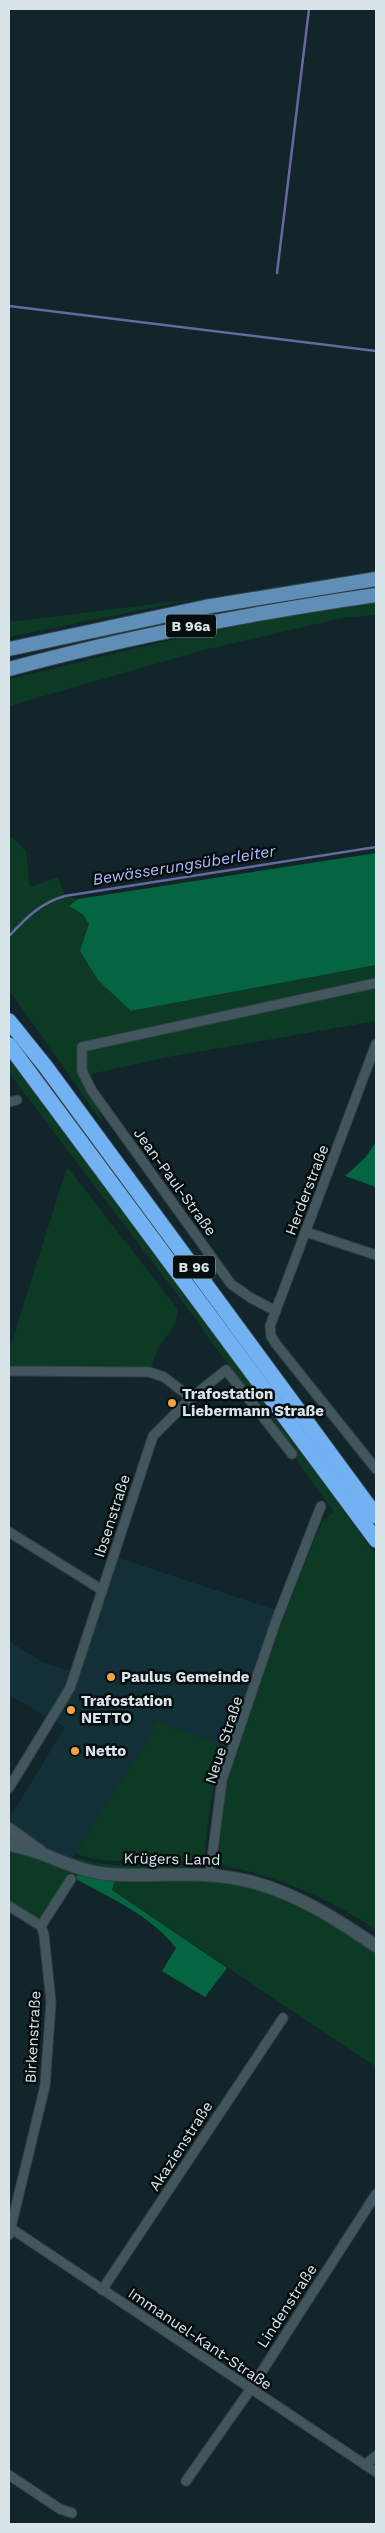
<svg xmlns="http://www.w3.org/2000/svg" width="385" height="2533" font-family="'Work Sans',sans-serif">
	<rect width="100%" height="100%" fill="#11252b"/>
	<!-- built -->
	<polygon fill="#133039" points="113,1556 285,1613 237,1751 156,1721 144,1746 65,1869 9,1848 9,1819 65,1727 9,1695 9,1641 42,1662 77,1673"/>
	<!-- green -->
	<g fill="#0d3a25">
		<polygon points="195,599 9,637 9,622"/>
		<polygon points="376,603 376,615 342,618 204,650 9,706 9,679 233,625"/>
		<polygon points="9,835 26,851 30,887 58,877 65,896 78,899 69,906 83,916 89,924 131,1011 376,965 376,1021 163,1058 91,1074 102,1122 9,990"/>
		<path d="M 9,1059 L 376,1555 L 376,1930 C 328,1897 276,1876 219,1864 L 218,1858 L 227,1782 L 285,1613 L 322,1521 L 334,1512 L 191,1313 L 9,1073 Z"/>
		<path d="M 68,1168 L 177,1308 C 179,1327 164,1335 157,1351 C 154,1357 153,1364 151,1371 L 9,1365 L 9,1351 L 66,1170 Z"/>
		<path d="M 156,1721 L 225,1746 L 211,1799 L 204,1859 C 193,1866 178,1859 166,1859 C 135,1859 105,1866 75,1853 L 144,1746 Z"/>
		<polygon points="9,1849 72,1871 39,1921 9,1902"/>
		<polygon points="73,1857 96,1863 125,1866 165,1863 202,1867 106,1869 70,1861"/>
		<polygon points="206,1879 259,1889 317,1913 376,1951 376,2067 112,1890 115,1880"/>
	</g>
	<!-- forest -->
	<g fill="#046540">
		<polygon points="376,853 376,965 131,1011 98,980 80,951 89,924 83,915 69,906 78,899"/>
		<polygon points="376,1142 376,1187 345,1176 365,1158"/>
		<path d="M 78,1873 L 115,1880 L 112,1890 L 227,1968 L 205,1997 L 162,1971 L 176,1948 C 152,1916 110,1898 76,1879 Z"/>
	</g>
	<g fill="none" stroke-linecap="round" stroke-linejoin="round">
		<!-- stream -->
		<g stroke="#67689f" stroke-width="2.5">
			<polyline points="277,273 309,9"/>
			<polyline points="9,306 376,351"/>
			<path d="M 9,936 C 26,918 40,903 65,896 L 376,847"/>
		</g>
		<!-- street casing -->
		<g stroke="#344146" stroke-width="11">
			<g id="street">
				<polyline points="376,1044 270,1326 271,1336 276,1344 376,1469"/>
				<polyline points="9,1102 17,1100"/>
				<polyline points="306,1232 376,1255"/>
				<polyline points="276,1311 251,1298 231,1284 92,1091 82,1071 82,1047 376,983"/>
				<polyline points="9,1371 149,1372 164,1377 191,1398"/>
				<polyline points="9,1532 102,1590"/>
				<polyline points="9,1788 70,1688 153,1436 191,1398 226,1370 292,1454"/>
				<polyline points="210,1874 222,1780 276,1621 321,1506"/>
				<polyline points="9,1906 41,1926 44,1935 51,2002 45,2086 9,2235"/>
				<polyline points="41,1926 71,1879"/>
				<polyline points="9,2227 376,2472"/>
				<polyline points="102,2290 283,2018"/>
				<polyline points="365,2465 376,2456"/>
				<polyline points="9,2475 60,2509 72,2513"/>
				<polyline points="186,2481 250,2390 376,2194"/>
			</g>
		</g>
		<!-- secondary casing -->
		<g stroke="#344146" stroke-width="14">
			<g id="secondary">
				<polyline points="9,1829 41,1852"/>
				<path d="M 9,1844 C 21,1848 33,1850 45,1855 C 65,1863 85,1872 107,1874 C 154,1878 201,1869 248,1881 C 296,1893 335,1918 376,1946"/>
			</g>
		</g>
		<!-- primary casing -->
		<g stroke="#344146" stroke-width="16">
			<g id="primary">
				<polyline points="9,649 205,607 376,579"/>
				<path d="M 9,669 C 130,636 252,613 376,595"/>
			</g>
		</g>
		<!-- highway casing -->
		<g stroke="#344146" stroke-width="17">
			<g id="highway">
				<polyline points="9,1021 46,1067 376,1516"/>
				<polyline points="9,1045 376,1540"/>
			</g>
		</g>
		<!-- street -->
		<use href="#street" stroke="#42575d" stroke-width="9"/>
		<!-- secondary -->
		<use href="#secondary" stroke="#42575d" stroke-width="12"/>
		<!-- primary -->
		<use href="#primary" stroke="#5f8eb7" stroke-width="14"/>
		<!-- highway -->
		<use href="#highway" stroke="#72b2f3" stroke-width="15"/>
	</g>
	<!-- markers -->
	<g fill="#f3a442" stroke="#050d0f" stroke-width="2">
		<circle cx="172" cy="1403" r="5"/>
		<circle cx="111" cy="1677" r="5"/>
		<circle cx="71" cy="1710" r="5"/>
		<circle cx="75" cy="1751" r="5"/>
	</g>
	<g text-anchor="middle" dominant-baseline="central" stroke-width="5" stroke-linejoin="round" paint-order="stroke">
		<!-- shield labels -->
		<g fill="#050d0f" stroke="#99a4a7" stroke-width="1">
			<rect x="166" y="614.5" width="50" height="23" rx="4"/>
			<rect x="173" y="1255.5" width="42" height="23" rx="4"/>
		</g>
		<g font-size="14" font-weight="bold" fill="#d8e4e8">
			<text x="191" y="626">B 96a</text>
			<text x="194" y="1267">B 96</text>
		</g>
		<!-- street labels -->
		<g font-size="15" fill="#d8e4e8" stroke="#050d0f">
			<text transform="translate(175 1182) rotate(54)">Jean-Paul-Straße</text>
			<text transform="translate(307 1190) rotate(-69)">Herderstraße</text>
			<text transform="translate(112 1516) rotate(-72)">Ibsenstraße</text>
			<text transform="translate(224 1740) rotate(-72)">Neue Straße</text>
			<text transform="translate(172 1859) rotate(1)">Krügers Land</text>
			<text transform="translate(33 2037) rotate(-87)">Birkenstraße</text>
			<text transform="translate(181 2146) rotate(-57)">Akazienstraße</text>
			<text transform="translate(287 2306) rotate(-57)">Lindenstraße</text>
			<text transform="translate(200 2339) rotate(34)">Immanuel-Kant-Straße</text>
		</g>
		<!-- poi labels -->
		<g font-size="15" font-weight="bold" fill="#d8e4e8" stroke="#050d0f" text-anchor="start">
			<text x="182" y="1394">Trafostation<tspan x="182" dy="17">Liebermann Straße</tspan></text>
			<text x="121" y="1677">Paulus Gemeinde</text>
			<text x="81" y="1701">Trafostation<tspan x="81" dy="17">NETTO</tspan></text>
			<text x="85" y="1751">Netto</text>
		</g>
		<!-- water labels -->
		<g font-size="16" font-style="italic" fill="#b4bafc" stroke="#050d0f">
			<text transform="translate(184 865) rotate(-9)">Bewässerungsüberleiter</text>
		</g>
	</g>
	<!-- border -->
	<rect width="385" height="2533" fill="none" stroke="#d8e4e8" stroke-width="20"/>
</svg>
